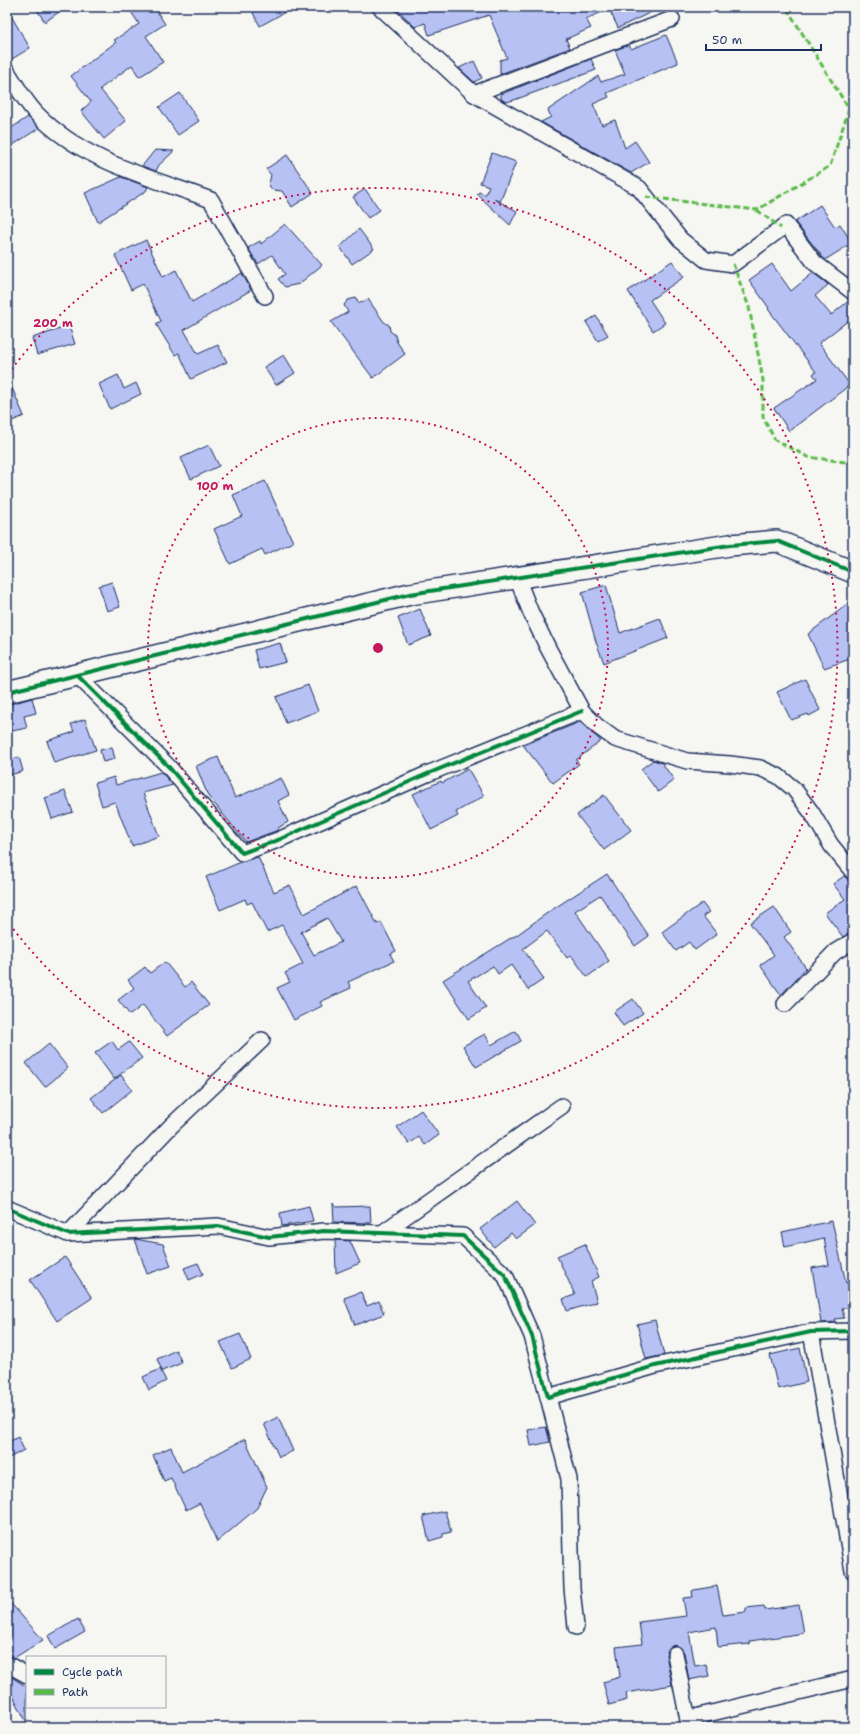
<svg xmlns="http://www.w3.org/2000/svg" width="860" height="1734" font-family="'Shantell Sans',sans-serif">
	<rect width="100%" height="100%" fill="#f6f6f2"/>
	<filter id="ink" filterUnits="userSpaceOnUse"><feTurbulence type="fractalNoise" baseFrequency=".025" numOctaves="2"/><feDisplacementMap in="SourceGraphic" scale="8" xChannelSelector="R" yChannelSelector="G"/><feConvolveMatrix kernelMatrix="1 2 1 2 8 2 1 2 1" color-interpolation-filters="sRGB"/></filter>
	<g filter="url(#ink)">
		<!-- building -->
		<g fill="#b8c1f3" stroke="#1b2f5e" fill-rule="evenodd">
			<polygon points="35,7 66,7 45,22"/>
			<polygon points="128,7 154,7 165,24 146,36 163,62 139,77 132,65 100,89 126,121 104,139 81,111 91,102 71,76 116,42 114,40 139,24"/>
			<polygon points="253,7 294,7 260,26 253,13 255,11"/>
			<polygon points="395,7 662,7 618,28 609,9 586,19 591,28 566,39 570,48 500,74 500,60 507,58 489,15 429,35 425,23 415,27"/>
			<polygon points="7,9 30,48 7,62"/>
			<polygon points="666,35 678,63 607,93 609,97 593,104 602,125 615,120 625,148 635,141 649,162 631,173 541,122 551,117 548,110 598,76 601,82 625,74 615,50 629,45 631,49"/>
			<polygon points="591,59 596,70 514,100 506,102 501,99 501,94"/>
			<polygon points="474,61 482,78 474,82 459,68"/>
			<polygon points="180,93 199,121 178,135 159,107"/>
			<polygon points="28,117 39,128 7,149 7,131"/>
			<polygon points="155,150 174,151 159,165 156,171 142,166"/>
			<polygon points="492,153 516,162 500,202 494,199 517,211 510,225 477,194 479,192 485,195 489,186 480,183"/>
			<polygon points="287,155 313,193 292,207 282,191 273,190 270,187 269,184 271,175 266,169"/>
			<polygon points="121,177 148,187 146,191 98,222 85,193"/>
			<polygon points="365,189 380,210 368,218 353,197"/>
			<polygon points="820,205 835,227 840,224 852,243 825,260 795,222"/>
			<polygon points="285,224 322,265 299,284 285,287 278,279 285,274 272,255 258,264 248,248 260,241 261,244"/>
			<polygon points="359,229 374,249 352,264 340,247"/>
			<polygon points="146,240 163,277 176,270 192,302 242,273 251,290 184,330 198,354 218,345 227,362 191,379 179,353 175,355 156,324 161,321 143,284 131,290 115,255"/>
			<polygon points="672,261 684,277 650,300 665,323 653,331 628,291"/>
			<polygon points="772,264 791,291 813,273 824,281 828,285 815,296 831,315 850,300 853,301 853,317 819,343 850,385 789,431 774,408 817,379 813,374 816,372 768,309 769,308 749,280"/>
			<polygon points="356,298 359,303 361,301 362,303 368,299 384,322 389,325 390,331 395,335 397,342 405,354 373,378 331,322 348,312 344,305 348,300"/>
			<polygon points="596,316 608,335 598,341 586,322"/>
			<polygon points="69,326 75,344 37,355 32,338"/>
			<polygon points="284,355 295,373 276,385 264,367"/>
			<polygon points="118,375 124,389 136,383 141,394 110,409 99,384"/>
			<polygon points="7,376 24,416 12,421 7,409"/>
			<polygon points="209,445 219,466 191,479 181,458"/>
			<polygon points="265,481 293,542 265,555 262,549 230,564 214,529 242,516 233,495"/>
			<polygon points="112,582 120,607 107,611 99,586"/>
			<polygon points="606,585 620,633 660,618 668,638 604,663 596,642 582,592"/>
			<polygon points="853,600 853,658 824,668 808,634"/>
			<polygon points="420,609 431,636 408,645 398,618"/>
			<polygon points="280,643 286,662 259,669 254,650"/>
			<polygon points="805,679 820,710 809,716 808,714 791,720 777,692"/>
			<polygon points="308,685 318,711 286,723 276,697"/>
			<polygon points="32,698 36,713 24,716 27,728 7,732 7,705"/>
			<polygon points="85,719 96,750 54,763 47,741 74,732 71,724"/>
			<polygon points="580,722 601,741 576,760 579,764 553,783 523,745"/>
			<polygon points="112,747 115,759 103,762 100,750"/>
			<polygon points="19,757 23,771 7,776 7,761"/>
			<polygon points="218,757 235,798 281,778 289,795 278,801 288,822 278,828 278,830 246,842 208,796 196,766"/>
			<polygon points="653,760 662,763 674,780 658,792 641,769"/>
			<polygon points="468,769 484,796 456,812 458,816 431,830 413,794 441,781 442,783"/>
			<polygon points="161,772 173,785 143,793 159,836 132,846 115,802 102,806 95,783 114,777 116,785"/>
			<polygon points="65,791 73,812 52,819 45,798"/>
			<polygon points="604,795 631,830 604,850 577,815"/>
			<path d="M 258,857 L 274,892 L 290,885 L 304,914 L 357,886 L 377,924 L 381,922 L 396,951 L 390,954 L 394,961 L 348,982 L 351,988 L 320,1002 L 322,1006 L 294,1020 L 277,988 L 290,982 L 285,973 L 303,964 L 282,925 L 267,932 L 252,902 L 247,904 L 245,899 L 220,910 L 206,877 L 241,862 ZM 327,918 L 341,942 L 314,955 L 301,932 Z"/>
			<polygon points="607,874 649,936 635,946 600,895 575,911 609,961 587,977 571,955 567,958 547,931 523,949 544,979 528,990 511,965 498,974 493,966 468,981 486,1008 469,1019 443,980 514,936 514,937 550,911"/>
			<polygon points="844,876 853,884 853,931 843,937 825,913 845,899 833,884"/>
			<polygon points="702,903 709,912 703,916 717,934 695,950 689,942 676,951 662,932"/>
			<polygon points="774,907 791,932 784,937 806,968 781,995 760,965 774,955 750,923"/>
			<polygon points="165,962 185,987 191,982 209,1005 167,1036 143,1005 130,1015 118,1000 134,988 128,980 145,967 150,973"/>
			<polygon points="633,999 643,1013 623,1026 614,1012"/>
			<polygon points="516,1031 521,1041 476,1067 463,1046 485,1034 491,1045"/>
			<polygon points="112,1041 118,1050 129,1042 142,1058 114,1079 95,1053"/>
			<polygon points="49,1044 68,1068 45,1087 26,1063"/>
			<polygon points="121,1075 132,1090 103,1113 91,1098"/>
			<polygon points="421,1110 439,1135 425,1145 419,1137 409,1144 397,1127"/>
			<polygon points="517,1201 535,1225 516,1239 511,1233 494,1247 480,1229"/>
			<polygon points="333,1204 336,1207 370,1206 371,1223 334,1222"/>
			<polygon points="309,1206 313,1221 282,1226 280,1213"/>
			<polygon points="832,1221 846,1283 850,1282 853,1307 842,1308 844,1318 835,1319 836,1322 821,1323 812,1268 829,1265 824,1238 785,1247 782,1232"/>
			<polygon points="135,1239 163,1244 171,1266 147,1274"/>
			<polygon points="335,1240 350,1241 360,1263 336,1273"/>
			<polygon points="585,1244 599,1277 591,1281 597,1302 567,1311 563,1299 575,1295 557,1256"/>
			<polygon points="65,1257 92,1298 57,1321 30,1280"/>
			<polygon points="198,1263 203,1274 189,1280 184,1268"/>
			<polygon points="361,1292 367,1306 379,1301 384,1314 355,1325 344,1298"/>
			<polygon points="655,1320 664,1355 646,1359 637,1324"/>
			<polygon points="240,1334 251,1359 232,1368 220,1342"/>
			<polygon points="800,1348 807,1382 778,1389 770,1355"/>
			<polygon points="176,1350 182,1363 162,1371 157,1359"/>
			<polygon points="160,1369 166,1381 149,1390 143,1377"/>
			<polygon points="278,1417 293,1451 279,1457 264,1424"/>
			<polygon points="546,1427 550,1442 531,1446 528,1430"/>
			<polygon points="18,1437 24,1450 7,1459 7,1443"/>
			<polygon points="245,1439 267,1487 257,1508 217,1542 200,1503 186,1510 171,1478 164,1481 153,1455 171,1447 182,1472"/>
			<polygon points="445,1511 451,1532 443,1534 443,1537 429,1541 423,1516"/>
			<polygon points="717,1586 723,1615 746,1612 746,1608 764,1606 765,1610 799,1605 804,1633 750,1641 750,1644 718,1647 716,1627 689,1632 695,1666 706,1664 709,1676 689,1680 684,1652 678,1646 673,1645 667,1651 666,1655 672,1685 626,1693 627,1700 609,1705 603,1682 620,1677 616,1647 642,1644 639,1622 686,1616 683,1598 693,1597 692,1591 694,1590"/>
			<polygon points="7,1599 43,1640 14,1658 7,1655"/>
			<polygon points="78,1619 85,1632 55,1649 48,1636"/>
			<polygon points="7,1674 27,1687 27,1723 11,1692 7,1689"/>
		</g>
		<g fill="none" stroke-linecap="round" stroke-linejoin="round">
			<!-- street casing -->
			<g stroke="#1b2f5e" stroke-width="18">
				<g id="street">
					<polyline points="380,7 474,94 639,188 680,239 706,260 733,264 786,225 815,263 853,292"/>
					<path d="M 7,71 C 16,85 25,102 37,114 C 84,162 150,177 211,200 L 265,296"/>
					<polyline points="474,94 672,19"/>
					<polyline points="517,578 531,613 548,648 582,711 597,726 615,739 687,761 730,764 760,768 778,776 794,789 812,813 831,845 853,872"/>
					<polyline points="77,675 168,766 242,853 278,840 427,774 582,711"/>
					<polyline points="785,1004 835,952 853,941"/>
					<polyline points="7,1208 68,1234 218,1226 269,1237 324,1231 463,1236 505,1275 532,1336 548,1397 655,1366 811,1332 853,1331"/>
					<polyline points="382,1233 562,1106"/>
					<polyline points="68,1234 171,1126 262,1040"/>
					<polyline points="811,1332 853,1571"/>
					<polyline points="548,1397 569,1479 572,1588 576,1627"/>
					<polyline points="675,1654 689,1725"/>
					<polyline points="7,1664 27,1675"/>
					<polyline points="686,1727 699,1716 853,1679"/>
				</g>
			</g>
			<!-- secondary casing -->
			<g stroke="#1b2f5e" stroke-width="24">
				<polyline id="secondary" points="7,692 410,594 730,545 777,541 853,572"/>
			</g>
			<!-- street -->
			<use href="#street" stroke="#f6f6f2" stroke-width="15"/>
			<!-- secondary -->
			<use href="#secondary" stroke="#f6f6f2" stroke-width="21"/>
			<!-- quiet -->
			<g stroke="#58b947" stroke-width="3" stroke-dasharray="6 3" stroke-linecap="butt">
				<polyline points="646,197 757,210 830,166 849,109 786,7"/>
				<polyline points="757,210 781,228"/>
				<polyline points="733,264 749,307 763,380 763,417 775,440 808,457 853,463"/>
			</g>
			<!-- cycleway casing -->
			<g stroke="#f6f6f2" stroke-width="6">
				<g id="cycleway">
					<polyline points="77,675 168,766 242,853 278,840 427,774 582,711"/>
					<polyline points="7,692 410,594 730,545 777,541 853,572"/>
					<polyline points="7,1208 68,1234 218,1226 269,1237 324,1231 463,1236 505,1275 532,1336 548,1397 655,1366 811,1332 853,1331"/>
				</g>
			</g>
			<!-- cycleway -->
			<use href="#cycleway" stroke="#00873e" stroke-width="4"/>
		</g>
	</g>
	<!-- distance rings -->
	<g fill="none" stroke="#c2185b" stroke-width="2" stroke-dasharray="2 4">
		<circle cx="378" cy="648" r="230"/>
		<path d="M8 374A460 460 0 1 1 8 922"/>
	</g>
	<circle cx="378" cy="648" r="6" fill="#c2185b" stroke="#f6f6f2" stroke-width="2"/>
	<g font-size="12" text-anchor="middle" font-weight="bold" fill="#c2185b" stroke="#f6f6f2" stroke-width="4" stroke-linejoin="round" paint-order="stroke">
		<text x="53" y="327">200 m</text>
		<text x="215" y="490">100 m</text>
	</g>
	<!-- margin -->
	<rect width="860" height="1734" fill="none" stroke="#f6f6f2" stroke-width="24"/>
	<rect x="12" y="12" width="836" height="1710" fill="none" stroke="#1b2f5e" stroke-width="1.5" filter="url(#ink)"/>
	<!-- legend -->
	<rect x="26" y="1656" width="140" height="52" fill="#f6f6f2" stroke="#9ea6b7"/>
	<rect x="34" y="1669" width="20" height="6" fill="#00873e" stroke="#9ea6b7"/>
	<text x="62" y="1676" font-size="12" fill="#1b2f5e">Cycle path</text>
	<rect x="34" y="1689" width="20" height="6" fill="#58b947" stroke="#9ea6b7"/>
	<text x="62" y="1696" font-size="12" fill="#1b2f5e">Path</text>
	<!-- scale -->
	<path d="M706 44v6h115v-6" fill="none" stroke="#1b2f5e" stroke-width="2"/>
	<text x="712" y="44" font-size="12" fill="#1b2f5e" stroke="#f6f6f2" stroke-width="3" paint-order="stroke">50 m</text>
</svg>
